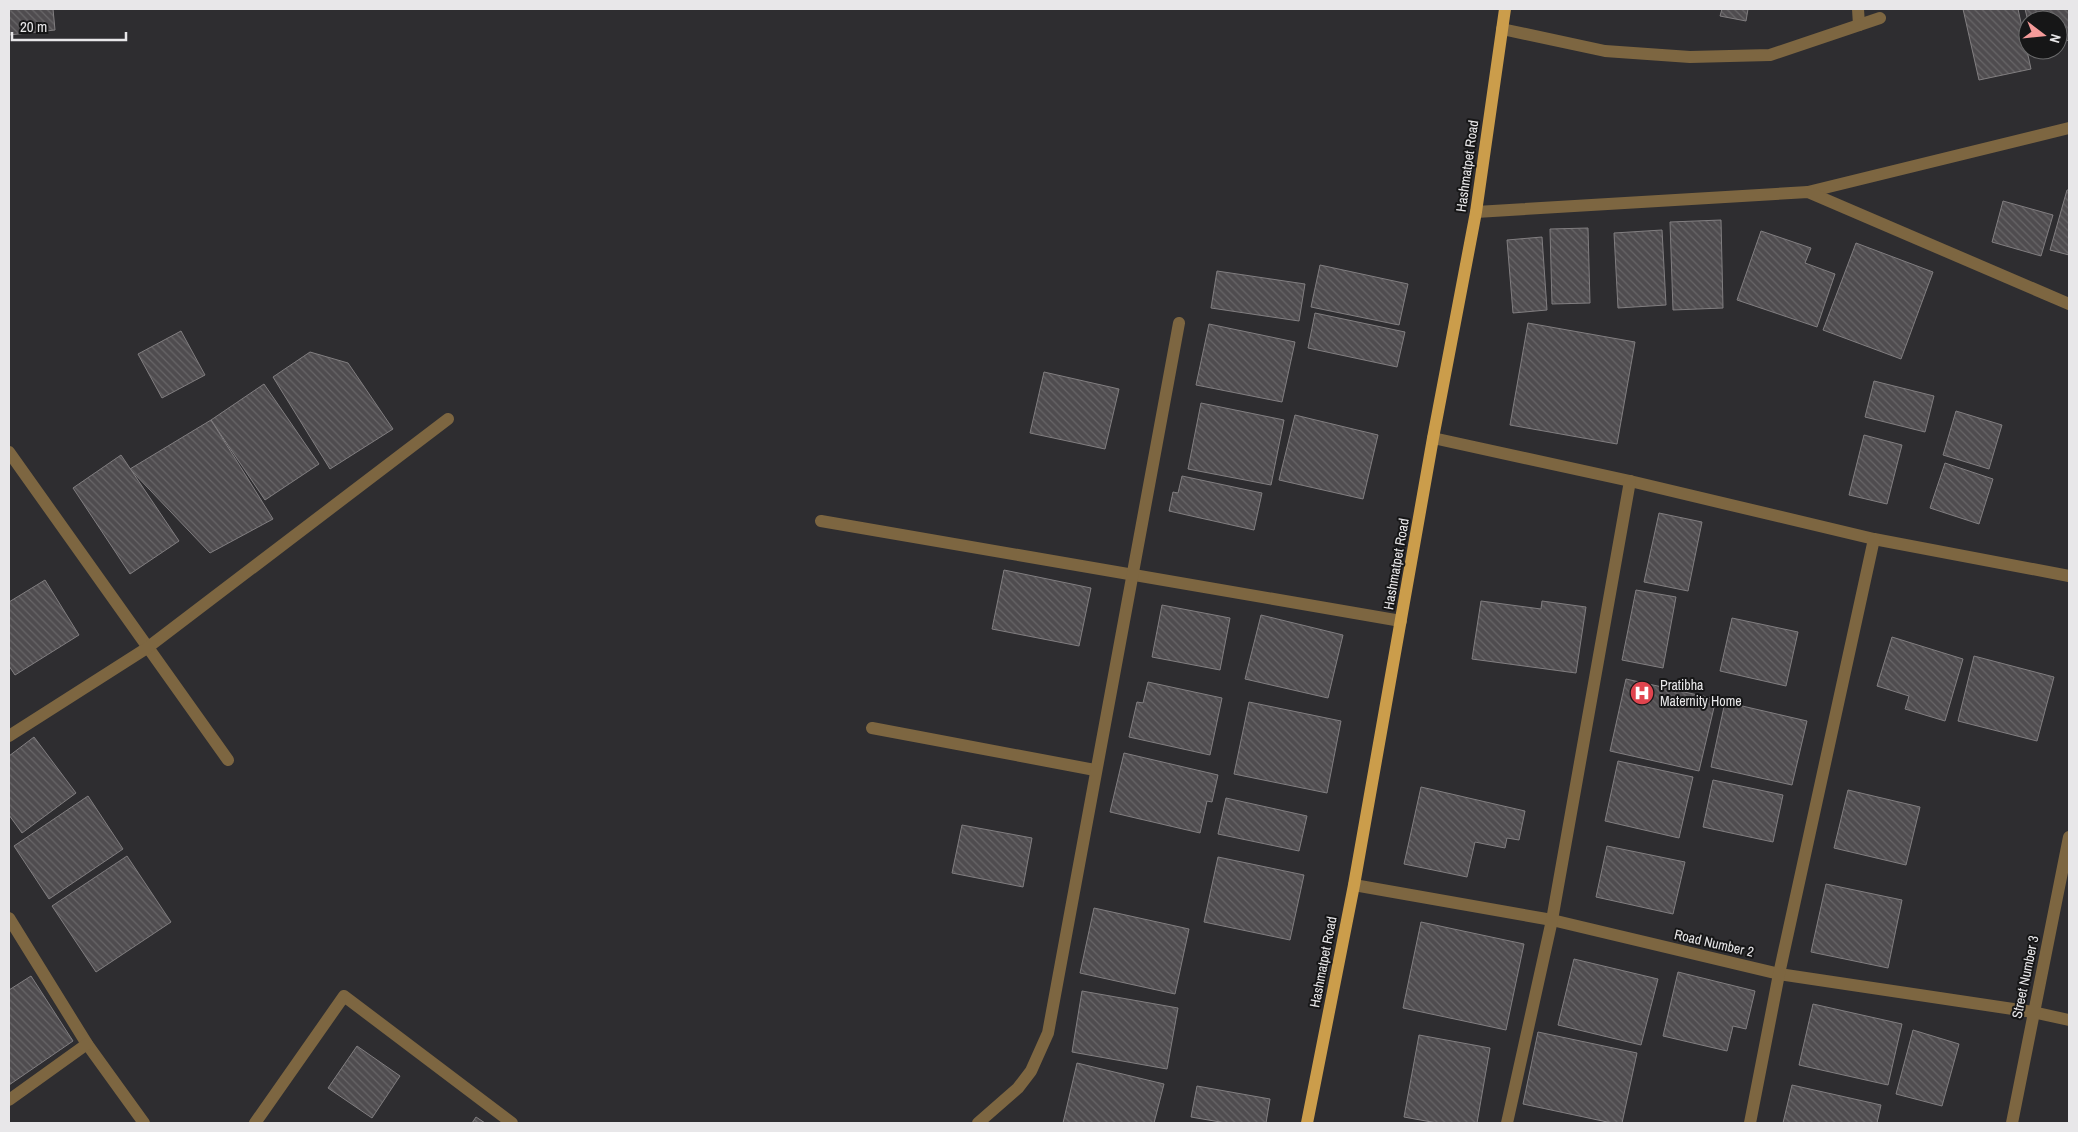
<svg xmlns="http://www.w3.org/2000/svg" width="2078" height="1132" font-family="'Archivo Narrow',sans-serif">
	<defs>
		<pattern id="building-back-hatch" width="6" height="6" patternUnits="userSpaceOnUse" patternTransform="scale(1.25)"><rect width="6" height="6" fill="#4f4c4f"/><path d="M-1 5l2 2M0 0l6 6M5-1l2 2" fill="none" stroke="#686668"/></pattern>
	</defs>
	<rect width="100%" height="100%" fill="#2e2d30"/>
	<!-- building -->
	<g fill="url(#building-back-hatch)" stroke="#817e80">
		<polygon points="9,9 53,9 55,30 9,35"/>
		<polygon points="1722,9 1748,9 1746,21 1720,16"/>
		<polygon points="1963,9 2018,9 2031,69 1979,80"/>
		<polygon points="2025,9 2069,9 2069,40 2058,43 2058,20 2028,21"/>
		<polygon points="2067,190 2069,190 2069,255 2050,250"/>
		<polygon points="2003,201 2053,215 2041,256 1992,242"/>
		<polygon points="1721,220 1723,308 1673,310 1670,222"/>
		<polygon points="1588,228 1590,303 1552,304 1550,229"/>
		<polygon points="1662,230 1666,305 1618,308 1614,233"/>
		<polygon points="1761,231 1811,248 1805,263 1835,274 1817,327 1737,300"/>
		<polygon points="1542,237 1547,310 1513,313 1507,240"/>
		<polygon points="1856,243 1933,272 1901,359 1823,330"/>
		<polygon points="1320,265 1408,284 1399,325 1311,307"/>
		<polygon points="1217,271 1305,284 1299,321 1211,308"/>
		<polygon points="1315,313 1405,332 1397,367 1308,348"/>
		<polygon points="1528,323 1635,342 1617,444 1510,425"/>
		<polygon points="1209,324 1295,342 1282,402 1196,385"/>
		<polygon points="181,331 205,375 162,398 138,354"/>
		<polygon points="310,352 348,363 393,429 330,469 273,377"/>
		<polygon points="1044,372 1119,389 1105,449 1030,433"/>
		<polygon points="1874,381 1934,396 1925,432 1865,417"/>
		<polygon points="264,384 319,464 265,500 211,420"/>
		<polygon points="1201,403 1284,420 1271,485 1188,469"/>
		<polygon points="1956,411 2002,425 1989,469 1943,455"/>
		<polygon points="1295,415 1378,435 1363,499 1279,480"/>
		<polygon points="211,420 273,519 210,553 130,469"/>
		<polygon points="1864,435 1902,445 1887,504 1849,495"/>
		<polygon points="121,455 179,541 130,574 73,488"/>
		<polygon points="1945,463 1993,479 1979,524 1930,508"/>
		<polygon points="1182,476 1262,493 1254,530 1169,511 1173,492 1178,493"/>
		<polygon points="1659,513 1702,522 1688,591 1644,582"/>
		<polygon points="1004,570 1091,588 1079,646 992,629"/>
		<polygon points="45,580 79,635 15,675 9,666 9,602"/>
		<polygon points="1636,590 1676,597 1663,668 1622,660"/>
		<polygon points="1481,601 1541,609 1542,601 1586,607 1576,673 1472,659"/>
		<polygon points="1162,605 1230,618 1220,670 1152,657"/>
		<polygon points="1261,615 1343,635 1328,698 1245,679"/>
		<polygon points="1732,618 1798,632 1786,686 1720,671"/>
		<polygon points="1892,637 1963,659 1945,721 1905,709 1909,696 1877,686"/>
		<polygon points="1974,656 2054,677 2037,741 1958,721"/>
		<polygon points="1626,679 1716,699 1699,771 1610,751"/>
		<polygon points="1148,682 1222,698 1210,755 1129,737 1137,702 1143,703"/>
		<polygon points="1249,702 1341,721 1327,793 1234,774"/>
		<polygon points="1725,702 1807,721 1792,785 1711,767"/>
		<polygon points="34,737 76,793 22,833 9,815 9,756"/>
		<polygon points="1124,753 1218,775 1212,802 1207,801 1200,833 1110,812"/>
		<polygon points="1618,761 1693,777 1679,838 1605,821"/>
		<polygon points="1713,780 1783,795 1773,842 1703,827"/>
		<polygon points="1421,787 1525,811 1519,840 1507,838 1505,848 1475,842 1467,877 1404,864"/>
		<polygon points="1848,790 1920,807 1906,865 1834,848"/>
		<polygon points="88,796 123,849 49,899 14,846"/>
		<polygon points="1226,798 1307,816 1299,851 1218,834"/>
		<polygon points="962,825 1032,838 1023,887 952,873"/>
		<polygon points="1607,846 1685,862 1673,914 1596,897"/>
		<polygon points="127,856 171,922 96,972 52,906"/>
		<polygon points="1218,857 1304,875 1290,940 1204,922"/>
		<polygon points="1826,884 1902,900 1888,968 1811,952"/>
		<polygon points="1094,908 1189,929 1175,994 1080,973"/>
		<polygon points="1421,922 1524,944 1506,1030 1403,1008"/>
		<polygon points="1574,959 1658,979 1641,1045 1558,1025"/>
		<polygon points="1678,972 1755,991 1746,1029 1733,1026 1727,1051 1663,1036"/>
		<polygon points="31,976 73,1041 9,1085 9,990"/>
		<polygon points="1082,991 1178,1008 1167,1069 1072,1052"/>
		<polygon points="1813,1004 1902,1024 1888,1085 1799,1065"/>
		<polygon points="1913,1030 1959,1044 1942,1106 1896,1094"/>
		<polygon points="1538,1032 1637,1053 1622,1123 1612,1123 1523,1104"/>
		<polygon points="1419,1035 1490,1048 1477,1123 1437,1123 1404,1117"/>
		<polygon points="357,1046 400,1076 372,1118 328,1088"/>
		<polygon points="1077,1063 1164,1084 1154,1123 1063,1123"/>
		<polygon points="1792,1085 1881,1105 1877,1123 1783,1123"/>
		<polygon points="1197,1086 1270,1099 1266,1123 1226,1123 1191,1117"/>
		<polygon points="476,1117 485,1123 472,1123"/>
	</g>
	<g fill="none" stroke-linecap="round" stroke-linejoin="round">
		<!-- minor -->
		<g stroke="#7d6641" stroke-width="12">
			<polyline points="1858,9 1859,25"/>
			<polyline points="1502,29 1605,51 1690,57 1770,55 1880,18"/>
			<polyline points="1808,192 2069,128"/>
			<polyline points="1476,212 1808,192 2069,304"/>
			<polyline points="1433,438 1630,481 1874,539 2069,576"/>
			<polyline points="9,452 228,760"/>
			<polyline points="821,521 1401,621"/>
			<polyline points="872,728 1095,770"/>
			<polyline points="9,736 147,648 448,419"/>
			<polyline points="1354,885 1552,920 1779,974 2033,1012 2069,1020"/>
			<polyline points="9,918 87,1044 144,1123"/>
			<polyline points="9,1100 87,1044"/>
			<polyline points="255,1123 344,996 512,1123"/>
			<polyline points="978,1123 1018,1088 1031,1071 1048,1033 1179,323"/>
			<polyline points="1507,1123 1552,920 1630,481"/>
			<polyline points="1750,1123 1779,974 1874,539"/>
			<polyline points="2012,1123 2069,837"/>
		</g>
		<!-- major -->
		<polyline stroke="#cb9d4b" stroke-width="12" points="1307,1123 1354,885 1433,438 1476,212 1505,9"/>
	</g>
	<!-- icons -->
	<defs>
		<g id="hospital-disc" transform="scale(1.25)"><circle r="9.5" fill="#e0444e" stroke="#161617"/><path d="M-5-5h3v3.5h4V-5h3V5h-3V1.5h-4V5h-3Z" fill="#fff"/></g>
	</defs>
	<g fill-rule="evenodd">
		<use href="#hospital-disc" x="1642" y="693"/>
	</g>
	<g text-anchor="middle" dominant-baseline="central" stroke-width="4" stroke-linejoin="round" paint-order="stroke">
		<!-- street labels -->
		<g font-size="14" fill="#e8e7e9" stroke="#161617">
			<text transform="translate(1467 166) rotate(-82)">Hashmatpet Road</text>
			<text transform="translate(1396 564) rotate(-80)">Hashmatpet Road</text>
			<text transform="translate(1714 943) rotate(13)">Road Number 2</text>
			<text transform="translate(1323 962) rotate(-79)">Hashmatpet Road</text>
			<text transform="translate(2025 977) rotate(-78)">Street Number 3</text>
		</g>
		<!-- poi labels -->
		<g font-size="14" fill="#e8e7e9" stroke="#161617" text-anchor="start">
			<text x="1660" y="685">Pratibha<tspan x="1660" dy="16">Maternity Home</tspan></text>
		</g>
	</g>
	<!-- border -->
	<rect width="2078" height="1132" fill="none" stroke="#e8e7e9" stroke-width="20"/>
	<!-- north arrow -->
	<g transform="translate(2043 35) rotate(106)"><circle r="24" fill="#161617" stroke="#6a6a6b"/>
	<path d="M0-4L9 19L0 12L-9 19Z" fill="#f59b9a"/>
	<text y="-8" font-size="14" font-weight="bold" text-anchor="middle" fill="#e8e7e9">N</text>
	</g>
	<!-- scale -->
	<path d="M12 32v8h114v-8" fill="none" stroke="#e8e7e9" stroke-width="2.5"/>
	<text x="20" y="32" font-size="15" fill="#e8e7e9" stroke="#161617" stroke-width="4" paint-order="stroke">20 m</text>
</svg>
